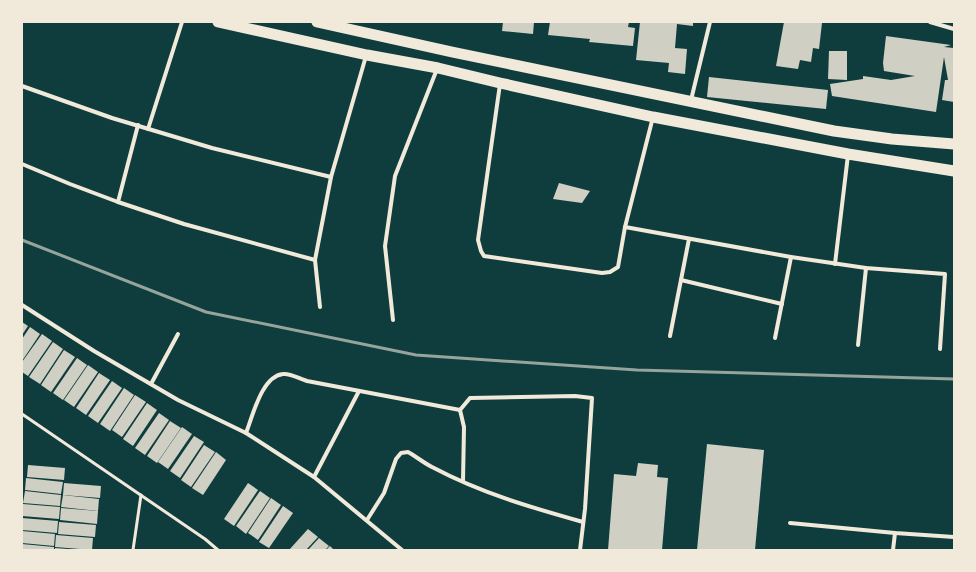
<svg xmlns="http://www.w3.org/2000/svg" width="976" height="572" font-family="'Fira Sans Condensed',sans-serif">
	<rect width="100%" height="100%" fill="#0f3d3e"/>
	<!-- building -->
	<g fill="#cfcfc3">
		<polygon points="503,22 534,22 533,34 502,31"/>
		<polygon points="550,22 629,22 628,27 635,28 633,46 589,42 590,39 548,35"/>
		<polygon points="640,22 693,22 693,26 677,24 675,48 687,49 685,74 668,72 669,63 636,60"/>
		<polygon points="784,22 822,23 819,49 813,48 811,62 800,60 798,69 776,66"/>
		<polygon points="886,36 951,45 944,47 954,48 954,102 942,100 945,80 948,80 944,57 936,112 832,96 830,84 863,79 863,76 891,80 915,76 884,71 883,63"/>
		<polygon points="829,51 847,51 847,80 828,79"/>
		<polygon points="709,77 828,90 826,109 707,97"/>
		<polygon points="559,183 590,191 582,203 553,199"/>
		<polygon points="22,322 28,326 22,335"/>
		<polygon points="30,327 40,334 22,361 22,339"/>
		<polygon points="42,334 52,341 28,376 22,372 22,362"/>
		<polygon points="53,342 63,349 40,384 29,377"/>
		<polygon points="64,350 75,357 51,392 41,385"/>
		<polygon points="77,358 87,365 63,400 53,393"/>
		<polygon points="88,365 98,372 74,407 64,400"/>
		<polygon points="99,373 110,380 86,415 76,408"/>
		<polygon points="112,381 122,388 98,423 88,416"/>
		<polygon points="124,388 134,395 110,431 100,424"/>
		<polygon points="135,395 146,402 122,437 112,430"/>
		<polygon points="147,403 157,410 133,446 123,439"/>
		<polygon points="159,413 169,420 145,455 135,448"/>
		<polygon points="170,421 181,428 157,463 147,456"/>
		<polygon points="182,427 192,434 168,469 158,462"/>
		<polygon points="194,436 204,442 180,478 170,471"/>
		<polygon points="707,444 764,450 755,550 697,550"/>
		<polygon points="204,445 215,452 191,487 181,480"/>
		<polygon points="216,452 226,460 203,495 192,488"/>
		<polygon points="638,463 658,465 657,477 668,478 662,550 608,550 614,474 636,476"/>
		<polygon points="28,465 65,468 64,480 27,477"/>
		<polygon points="26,478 63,482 61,494 25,490"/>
		<polygon points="64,483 101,486 100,498 63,495"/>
		<polygon points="248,483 258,490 234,526 224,519"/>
		<polygon points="25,491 61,495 60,506 23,503"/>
		<polygon points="260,491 270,498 246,534 236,526"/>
		<polygon points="63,495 99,499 98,511 61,507"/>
		<polygon points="271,498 281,505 258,540 248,533"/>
		<polygon points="23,504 60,507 59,519 22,516"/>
		<polygon points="283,506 293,513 269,548 259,542"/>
		<polygon points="61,508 98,511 97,524 60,520"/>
		<polygon points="22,518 58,521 57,533 22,530"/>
		<polygon points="59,522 96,525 95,537 58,534"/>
		<polygon points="308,529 318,537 306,550 289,550"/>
		<polygon points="22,531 55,534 54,546 22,543"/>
		<polygon points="56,535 93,538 92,550 55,547"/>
		<polygon points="319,538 329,546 325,550 308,550"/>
		<polygon points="22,544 54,547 54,550 22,550"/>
		<polygon points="330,546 334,550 326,550"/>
		<polygon points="55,548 68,549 68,550 55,550"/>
	</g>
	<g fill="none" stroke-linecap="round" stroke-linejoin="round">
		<!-- service -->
		<g stroke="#f1e9da" stroke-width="3">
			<polyline points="22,414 205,539 218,550"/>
			<polyline points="133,550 141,495"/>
		</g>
		<!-- minor -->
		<g stroke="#f1e9da" stroke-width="4">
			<polyline points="930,22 954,29"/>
			<polyline points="500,84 478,240 481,251 484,256 602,273 610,272 618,267 625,227 653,117"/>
			<polyline points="22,86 112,118 212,148 331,177"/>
			<polyline points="691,100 710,22"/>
			<polyline points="138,125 118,202 184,224 315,260"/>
			<polyline points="148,129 182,22"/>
			<polyline points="22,164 70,184 118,202"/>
			<polyline points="625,227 791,257 866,268 945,274 940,349"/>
			<polyline points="835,264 848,155"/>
			<polyline points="681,280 782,304"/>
			<polyline points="22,305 94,351 178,400 246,433"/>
			<polyline points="320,307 315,260 331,177 366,56"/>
			<polyline points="393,320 385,246 395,176 437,69"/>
			<polyline points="670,336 689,239"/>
			<polyline points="775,338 791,257"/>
			<polyline points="858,345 866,268"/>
			<polyline points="151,384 178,334"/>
			<polyline points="460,410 464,427 463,481"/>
			<polyline points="314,477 359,391"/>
			<path d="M 367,520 L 384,493 L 396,459 L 401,453 L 408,452 C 417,457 425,464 434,468 C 481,493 533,508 583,522"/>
			<polyline points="790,523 895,533 954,537"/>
			<path d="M 402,550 L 314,477 L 246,433 C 253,415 262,376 283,374 C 290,373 300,379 307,381 L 460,410 L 470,398 L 575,396 L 592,398 L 585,509 L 580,550"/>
			<polyline points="893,550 895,533"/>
		</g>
		<!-- trunk -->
		<g stroke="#f1e9da" stroke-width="11">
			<polyline points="218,22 367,55 438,68 500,83 653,117 848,154 954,171"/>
			<polyline points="317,22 452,52 834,131 892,139 954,144"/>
		</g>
		<!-- rail -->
		<polyline stroke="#97a49c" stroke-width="3" points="22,240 206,312 416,355 637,370 954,379"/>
	</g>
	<!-- border -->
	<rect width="976" height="572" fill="none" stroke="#f1e9da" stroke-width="46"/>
</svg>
